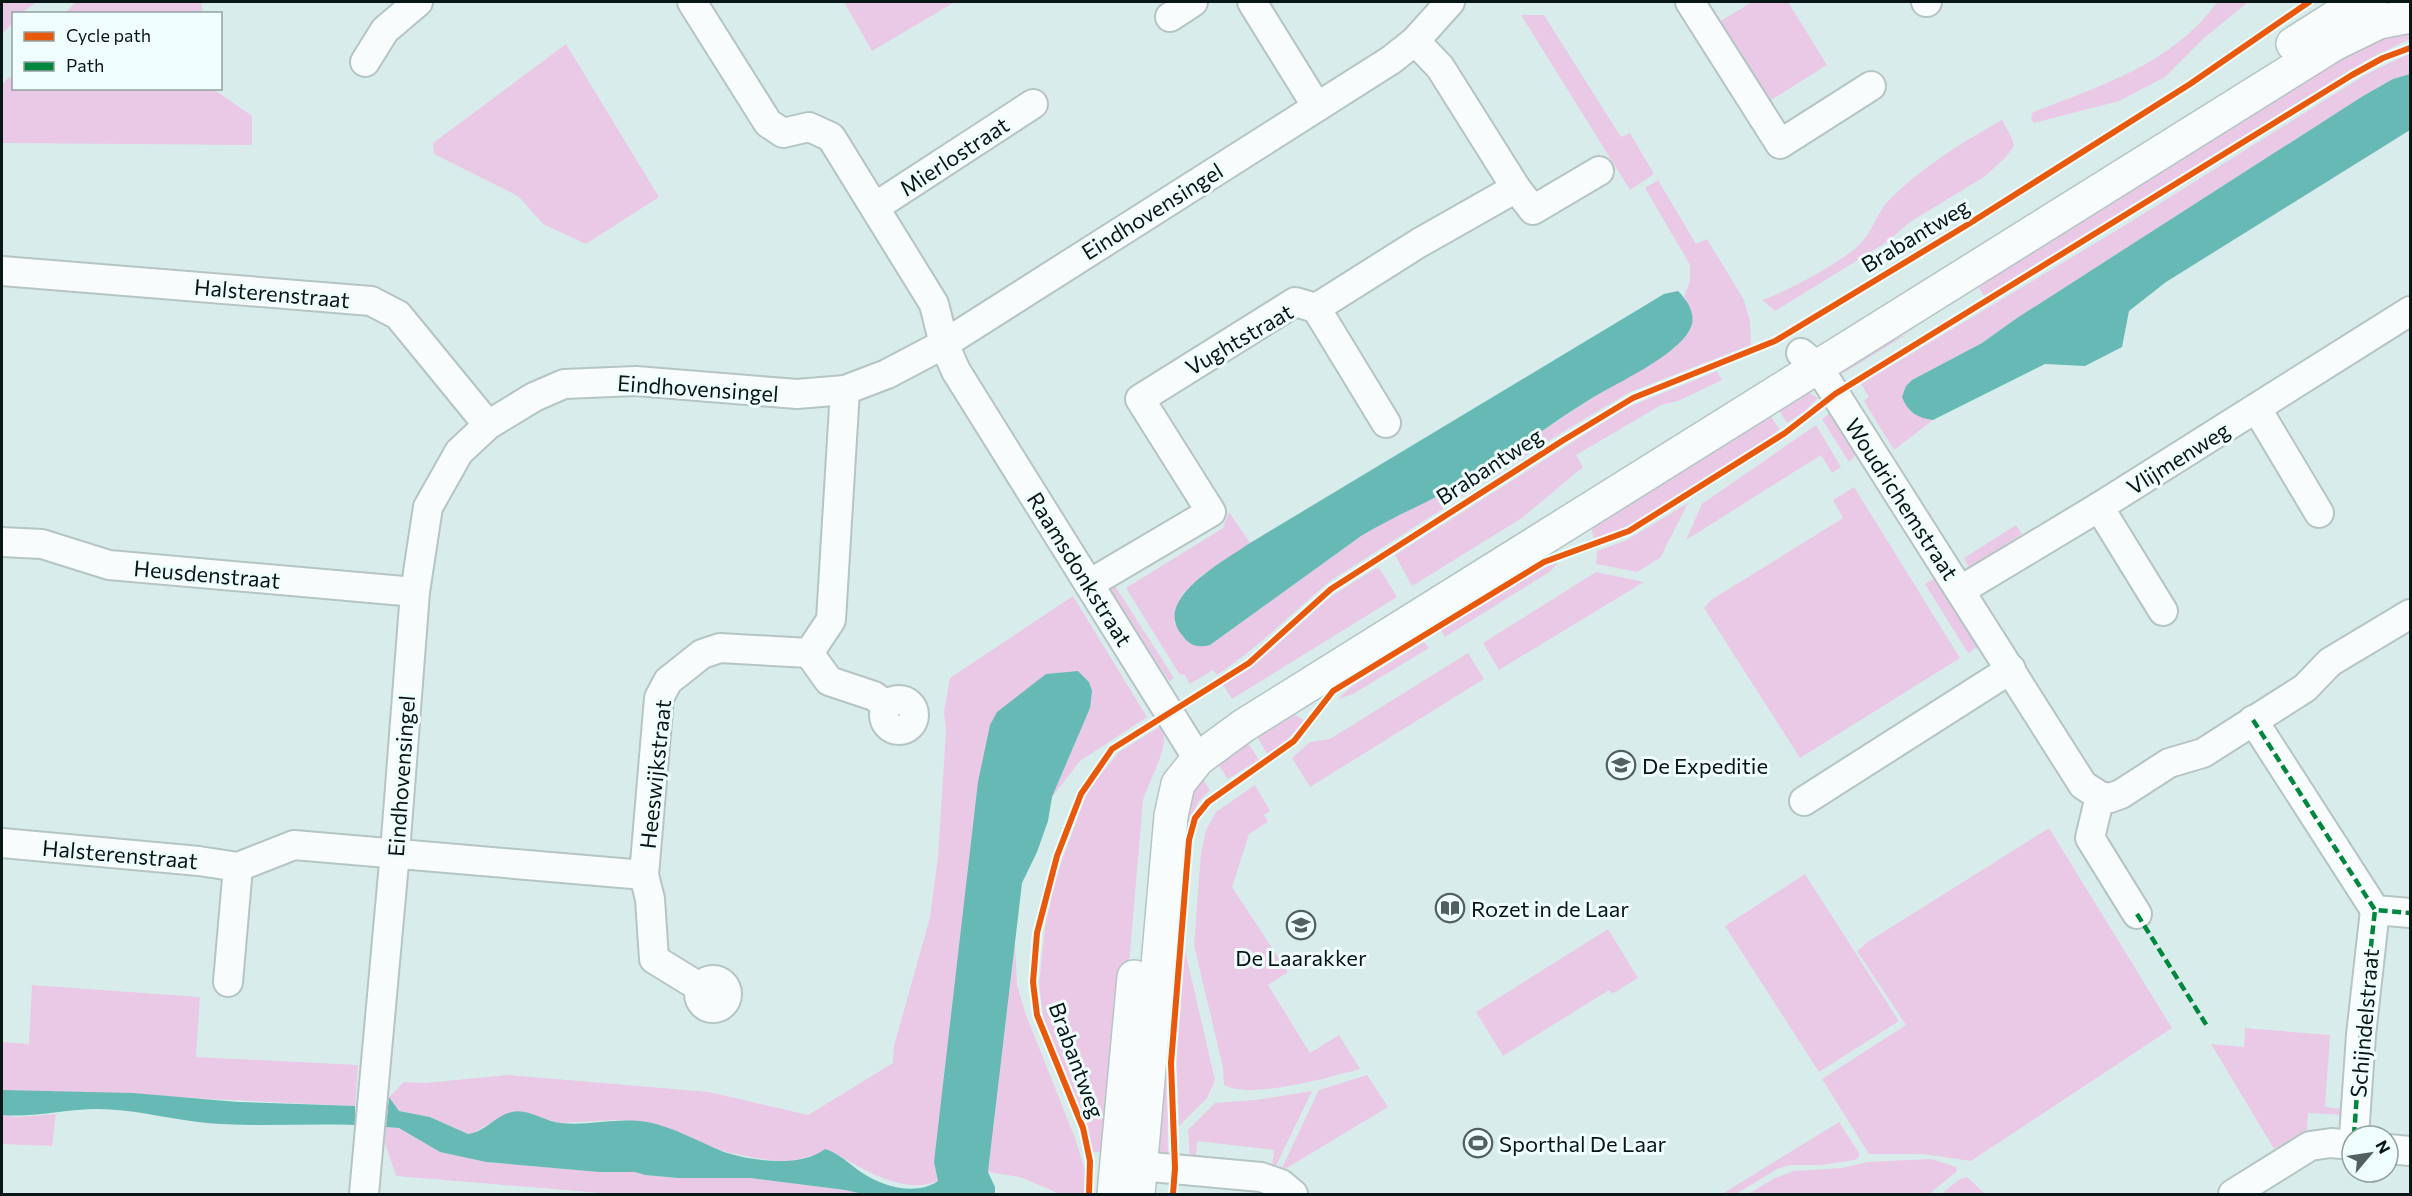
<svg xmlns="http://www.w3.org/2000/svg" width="2412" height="1196" font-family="Commissioner,sans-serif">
	<rect width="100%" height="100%" fill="#d8edeb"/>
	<!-- green -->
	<g fill="#eac9e6">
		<polygon points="2,2 36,2 22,13 14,14 13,22 2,34"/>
		<polygon points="76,2 201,2 203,13 65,13"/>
		<polygon points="844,2 955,2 872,51"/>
		<polygon points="1752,2 1788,2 1827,65 1768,102 1719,22"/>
		<path d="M 2217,2 L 2248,2 L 2204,38 L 2165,77 L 2119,101 L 2034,123 L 2031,118 L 2033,112 C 2100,86 2174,63 2217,2 Z"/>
		<polygon points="1521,15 1544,15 1621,137 1630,133 1654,174 1630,190"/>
		<polygon points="2410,24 2410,39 2367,60 2082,238 1984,296 1979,288 2047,234 2274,89"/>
		<polygon points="566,44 659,197 586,244 543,224 518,196 434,154 433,143"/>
		<polygon points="2410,53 2410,74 2393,79 2363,96 2017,318 1982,343 1912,380 1914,414 1933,420 1894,450 1864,401 1869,397 1861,384 2127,224 2365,75"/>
		<polygon points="13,77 14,88 213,89 252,116 252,145 2,143 2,85 8,78"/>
		<path d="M 2002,120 L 2012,138 L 2014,146 L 2005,158 L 1984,177 L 1910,222 L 1887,242 L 1775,311 L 1762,300 C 1785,293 1841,262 1858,246 C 1872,233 1876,214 1889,200 C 1921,168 1962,142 2002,120 Z"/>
		<path d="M 1658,180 L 1696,244 L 1707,239 L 1744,300 L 1750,321 L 1751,345 L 1630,392 L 1566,430 L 1330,581 C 1292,613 1258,648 1217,675 L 1213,670 L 1190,684 L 1184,674 L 1180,675 L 1126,588 L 1223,528 L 1229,512 L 1250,543 L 1201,576 L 1182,595 L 1174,623 L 1190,644 L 1210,645 L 1361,536 L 1386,521 L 1477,475 L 1586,402 L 1676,347 L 1687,300 L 1684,297 L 1690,281 L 1690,265 L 1645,188 Z"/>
		<polygon points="1909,333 1842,374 1846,362"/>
		<polygon points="1717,371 1722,380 1678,401 1661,405 1576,455 1583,467 1522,518 1412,586 1395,555 1626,408"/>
		<polygon points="1807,391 1818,398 1804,412 1787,423 1775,404"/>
		<polygon points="1766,408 1779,429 1768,439 1623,530 1594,542 1591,525"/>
		<polygon points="1830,413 1859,452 1849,462 1822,419"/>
		<polygon points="1816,425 1841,467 1832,473 1821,455 1686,540 1702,504"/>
		<polygon points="1854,487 1960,658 1800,758 1704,608 1711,600 1843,518 1833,500"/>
		<polygon points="1688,503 1660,558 1637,572 1596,564 1597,551 1627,540"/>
		<polygon points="2016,525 2022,534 1969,568 1964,558"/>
		<polygon points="1558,562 1551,571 1445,637 1441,630 1540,570"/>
		<polygon points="1376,568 1380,569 1397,597 1232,699 1223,685 1269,652 1330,597"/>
		<polygon points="1596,572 1644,582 1499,670 1483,643"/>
		<polygon points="1940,575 1983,643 1968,653 1925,584"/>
		<polygon points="1115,586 1174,678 1169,681 1110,589"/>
		<path d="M 1073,596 L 1147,717 L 1080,761 L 1052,797 L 1090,708 L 1078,671 L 934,1162 L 938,1181 C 903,1196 861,1168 831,1151 L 787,1162 L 755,1158 L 726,1152 L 647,1122 L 616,1120 L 559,1123 L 540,1117 L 503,1115 L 474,1133 L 468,1134 L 430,1117 L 399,1111 L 389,1097 L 404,1082 L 425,1083 L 508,1075 L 709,1092 L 808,1115 L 893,1063 L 894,1046 L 930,917 L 938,857 L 946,731 L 944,712 L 950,678 Z"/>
		<polygon points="1424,642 1429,648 1353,694 1338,699 1352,686"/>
		<polygon points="1468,653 1484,679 1310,787 1292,758 1310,742 1330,739"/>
		<polygon points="1291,712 1304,720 1303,723 1287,740 1267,754 1253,729"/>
		<path d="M 1162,725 C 1170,749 1151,775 1143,800 L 1113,1153 L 1093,1152 L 1087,1131 L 1044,1023 L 1039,984 L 1045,927 L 1055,879 L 1088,790 L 1119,752 Z"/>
		<polygon points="1243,735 1259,760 1228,779 1213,757"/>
		<polygon points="1198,772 1210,790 1199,801 1186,828 1167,1051 1168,1155 1157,1150 1177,823"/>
		<path d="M 1255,785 L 1270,811 L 1264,815 L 1268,822 L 1249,834 L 1232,887 L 1288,972 L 1268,985 L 1310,1053 L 1339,1035 L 1360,1069 C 1330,1077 1251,1100 1224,1085 L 1223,1068 L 1194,945 L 1201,853 L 1206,830 L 1216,812 Z"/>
		<polygon points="2049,828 2172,1028 1971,1161 1922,1154 1869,1154 1822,1079 1906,1025 1857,951 1869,941"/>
		<polygon points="1805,874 1899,1021 1819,1072 1725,926"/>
		<polygon points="1608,929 1638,978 1612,994 1609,990 1503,1056 1476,1012"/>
		<polygon points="1015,943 1017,985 1026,1015 1075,1138 1087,1177 1085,1194 1060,1194 1020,1177 988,1172"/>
		<polygon points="1184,946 1215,1080 1207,1098 1179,1126 1176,1044"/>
		<path d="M 32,985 L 200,997 L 196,1057 L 358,1065 L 355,1106 C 237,1101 120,1093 2,1090 L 2,1042 L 29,1044 Z"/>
		<polygon points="2245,1028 2330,1035 2325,1107 2344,1109 2344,1115 2308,1113 2307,1130 2274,1149 2211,1044 2244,1047"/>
		<polygon points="1367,1075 1388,1107 1280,1172 1319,1090"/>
		<polygon points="1312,1091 1274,1170 1272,1169 1274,1150 1197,1141 1196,1158 1190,1158 1188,1130 1215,1103 1256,1100"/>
		<polygon points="56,1114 52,1146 2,1144 2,1115 17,1117"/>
		<polygon points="1839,1122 1859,1153 1859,1157 1855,1160 1820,1165 1790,1165 1777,1169 1736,1194 1722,1194"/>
		<polygon points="386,1127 399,1128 440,1152 486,1162 599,1172 635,1172 645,1175 678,1178 750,1178 845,1190 863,1194 613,1194 396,1176 385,1143"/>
		<polygon points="1932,1159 1956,1167 1957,1171 1929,1194 1748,1194 1775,1178 1794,1171 1842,1168 1867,1162"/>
		<polygon points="1967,1177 1985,1194 1941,1194 1960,1179"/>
	</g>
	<!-- water -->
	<g fill="#66b9b4">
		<path d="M 2410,74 L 2410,130 L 2166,282 L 2129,311 L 2122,347 L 2085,366 L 2045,364 L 1933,420 C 1917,418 1908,412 1902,397 L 1906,386 L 1912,380 L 1982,343 L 2017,318 L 2363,96 L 2393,79 Z"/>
		<path d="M 1678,291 C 1688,301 1698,316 1689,331 C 1675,356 1619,382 1592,398 C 1553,422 1517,450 1478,474 C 1441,497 1399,513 1361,536 L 1210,645 C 1197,648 1190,646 1182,635 C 1151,599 1226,560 1250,543 L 1664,294 Z"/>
		<path d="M 1078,671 L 1089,682 L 1092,691 L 1090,708 L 1052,797 L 1048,821 L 1037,852 L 1022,883 L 988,1172 L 995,1187 L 995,1194 L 863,1194 L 845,1190 L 750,1178 L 678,1178 L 645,1175 L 635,1172 L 599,1172 L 486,1162 L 440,1152 L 399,1128 L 386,1127 L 389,1097 L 399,1111 L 430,1117 L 468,1134 C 485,1132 496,1115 512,1112 C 528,1108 545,1122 561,1123 C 589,1126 618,1117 647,1122 C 674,1127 699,1142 724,1152 C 752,1161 801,1168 825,1149 C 839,1153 849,1164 861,1172 C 883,1187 916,1196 938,1181 L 934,1162 L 978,782 L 990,725 L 997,712 L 1046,674 Z"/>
		<path d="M 2,1090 L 133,1093 L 238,1102 L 355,1106 L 355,1125 C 303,1123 250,1128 198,1122 C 165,1118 131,1109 98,1109 C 65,1109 34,1118 2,1115 Z"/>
	</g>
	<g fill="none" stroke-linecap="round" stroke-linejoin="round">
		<!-- minor casing -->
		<g stroke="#b4c5c3" stroke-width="32">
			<g id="minor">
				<polyline points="692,2 768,123 783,133 809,127 831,137 934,304 944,344 956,371 1198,759"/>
				<polyline points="1252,2 1317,107"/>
				<polyline points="1690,2 1780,144 1871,86"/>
				<polyline points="1926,2 1927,2"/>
				<polyline points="1170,17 1193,2"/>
				<polyline points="365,62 385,30 418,2"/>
				<polyline points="1516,188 1533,210 1599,171"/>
				<polyline points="875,207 1033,104"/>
				<polyline points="2,271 371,301 398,315 488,425"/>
				<polyline points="1316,308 1386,423"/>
				<polyline points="1801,353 1818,367 2083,785 2100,796 2110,798 2121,794 2169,763 2203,753 2305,688 2330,662 2410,614"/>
				<polyline points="2257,409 2319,513"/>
				<polyline points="2099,507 2163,611"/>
				<polyline points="2,542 42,544 109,565 415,592"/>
				<polyline points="1089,584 1211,512 1140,399 1295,302 1316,308 1419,243 1516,188 1440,67 1415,41"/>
				<polyline points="1961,590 2099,507 2410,311"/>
				<polyline points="809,653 829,681 874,696 887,706"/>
				<circle cx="899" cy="715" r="15"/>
				<polyline points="2253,720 2375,910 2410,913"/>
				<polyline points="2100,796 2090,838 2137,914"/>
				<polyline points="1804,801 2011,669"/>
				<polyline points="2,843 199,861 238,867 294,845 644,875 659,698 668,681 702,654 720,648 809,653 831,620 845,390"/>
				<polyline points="644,875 650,899 654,959 701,988"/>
				<circle cx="713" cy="994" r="14"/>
				<polyline points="228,982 238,867"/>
				<polyline points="2354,1136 2361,1035 2375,910"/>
				<polyline points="2388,1149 2410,1151"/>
				<polyline points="1118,1164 1261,1177 1281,1184 1293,1194"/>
				<polyline points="364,1194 395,852 415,592 428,507 459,452 488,425 534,397 564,384 636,381 797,394 845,390 887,374 944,344 1391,60 1415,41 1450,2"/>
				<polyline points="2233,1194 2310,1146 2331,1143 2352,1145"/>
			</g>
		</g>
		<!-- tertiary casing -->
		<g stroke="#b4c5c3" stroke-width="36">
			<g id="tertiary">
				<polyline points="2293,44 2348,9 2370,2"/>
				<polyline points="1114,1194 1134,977"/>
				<polyline points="1138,1194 1171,816 1178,784 1198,759 1243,726 2334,44 2379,22 2410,16"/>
			</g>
		</g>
		<!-- minor -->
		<use href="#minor" stroke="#f9fcfc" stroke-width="28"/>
		<!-- tertiary -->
		<use href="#tertiary" stroke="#f9fcfc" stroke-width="33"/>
		<!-- quiet -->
		<g stroke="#00873e" stroke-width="4.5" stroke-dasharray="9 4.5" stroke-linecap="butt">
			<polyline points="2253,720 2375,910 2410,913"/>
			<polyline points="2137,914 2207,1026"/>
			<polyline points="2354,1136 2361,1035 2375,910"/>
		</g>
		<!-- cycleway casing -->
		<g stroke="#effefd" stroke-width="10">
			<g id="cycleway">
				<polyline points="1089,1194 1090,1161 1083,1128 1037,1015 1033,982 1037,933 1057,856 1081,794 1112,749 1249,663 1331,589 1562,441 1633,398 1775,341 1967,225 2190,84 2309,2"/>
				<polyline points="1173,1194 1175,1168 1171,1063 1189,840 1195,818 1208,802 1294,741 1333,691 1544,562 1629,531 1785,433 1835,394 2352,75 2383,58 2410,48"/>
			</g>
		</g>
		<!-- cycleway -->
		<use href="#cycleway" stroke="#e8590c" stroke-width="6"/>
	</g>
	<!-- icons -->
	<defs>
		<g id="school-ring" transform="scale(1.5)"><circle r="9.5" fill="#effefd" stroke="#516160" stroke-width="1.5"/><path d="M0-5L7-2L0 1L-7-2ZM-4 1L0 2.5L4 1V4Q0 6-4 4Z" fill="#516160"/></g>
		<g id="library-ring" transform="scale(1.5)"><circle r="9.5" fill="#effefd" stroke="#516160" stroke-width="1.5"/><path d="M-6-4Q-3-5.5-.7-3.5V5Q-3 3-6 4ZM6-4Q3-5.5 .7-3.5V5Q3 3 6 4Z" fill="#516160"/></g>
		<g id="stadium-ring" transform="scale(1.5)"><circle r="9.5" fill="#effefd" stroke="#516160" stroke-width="1.5"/><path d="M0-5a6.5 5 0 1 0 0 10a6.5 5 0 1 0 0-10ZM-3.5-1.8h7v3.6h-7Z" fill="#516160"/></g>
	</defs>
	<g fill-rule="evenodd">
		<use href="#school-ring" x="1621" y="765"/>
		<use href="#library-ring" x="1450" y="908"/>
		<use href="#school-ring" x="1301" y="925"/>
		<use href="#stadium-ring" x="1478" y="1143"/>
	</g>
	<g text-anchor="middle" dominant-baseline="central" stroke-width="6" stroke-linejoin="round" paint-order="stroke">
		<!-- street labels -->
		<g font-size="22" fill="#081615" stroke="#effefd">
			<text transform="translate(954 156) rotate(-33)">Mierlostraat</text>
			<text transform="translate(1152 211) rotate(-32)">Eindhovensingel</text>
			<text transform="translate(1915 235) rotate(-31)">Brabantweg</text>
			<text transform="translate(272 293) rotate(5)">Halsterenstraat</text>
			<text transform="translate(1239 339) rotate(-30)">Vughtstraat</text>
			<text transform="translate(698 388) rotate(4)">Eindhovensingel</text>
			<text transform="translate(2178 458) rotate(-32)">Vlijmenweg</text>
			<text transform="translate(1489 466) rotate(-33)">Brabantweg</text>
			<text transform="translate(1902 499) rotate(57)">Woudrichemstraat</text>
			<text transform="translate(1080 569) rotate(58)">Raamsdonkstraat</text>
			<text transform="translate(207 574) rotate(5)">Heusdenstraat</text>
			<text transform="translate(655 774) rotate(-84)">Heeswijkstraat</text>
			<text transform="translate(401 776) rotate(-86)">Eindhovensingel</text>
			<text transform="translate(120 854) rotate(5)">Halsterenstraat</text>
			<text transform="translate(2364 1023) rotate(-85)">Schijndelstraat</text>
			<text transform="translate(1077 1060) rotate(70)">Brabantweg</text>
		</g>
		<!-- poi labels -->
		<g font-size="22" fill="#081615" stroke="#effefd" text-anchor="start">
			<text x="1642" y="765">De Expeditie</text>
			<text x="1471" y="908">Rozet in de Laar</text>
			<text x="1301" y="957" text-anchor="middle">De Laarakker</text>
			<text x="1499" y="1143">Sporthal De Laar</text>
		</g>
	</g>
	<!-- border -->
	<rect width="2412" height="1196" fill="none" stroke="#081615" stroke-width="6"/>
	<!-- legend -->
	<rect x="12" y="12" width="210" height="78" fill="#effefd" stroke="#93a1a0" stroke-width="1.5"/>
	<rect x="24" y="32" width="30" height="9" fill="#e8590c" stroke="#93a1a0" stroke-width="1.5"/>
	<text x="66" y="42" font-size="18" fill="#081615">Cycle path</text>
	<rect x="24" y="62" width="30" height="9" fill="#00873e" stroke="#93a1a0" stroke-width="1.5"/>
	<text x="66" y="72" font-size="18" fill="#081615">Path</text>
	<!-- north arrow -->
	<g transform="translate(2370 1154) rotate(61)"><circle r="28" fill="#effefd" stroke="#93a1a0" stroke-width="1.5"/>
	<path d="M0-4.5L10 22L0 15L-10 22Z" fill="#516160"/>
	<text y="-9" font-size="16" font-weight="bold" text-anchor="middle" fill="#081615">N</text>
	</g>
</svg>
